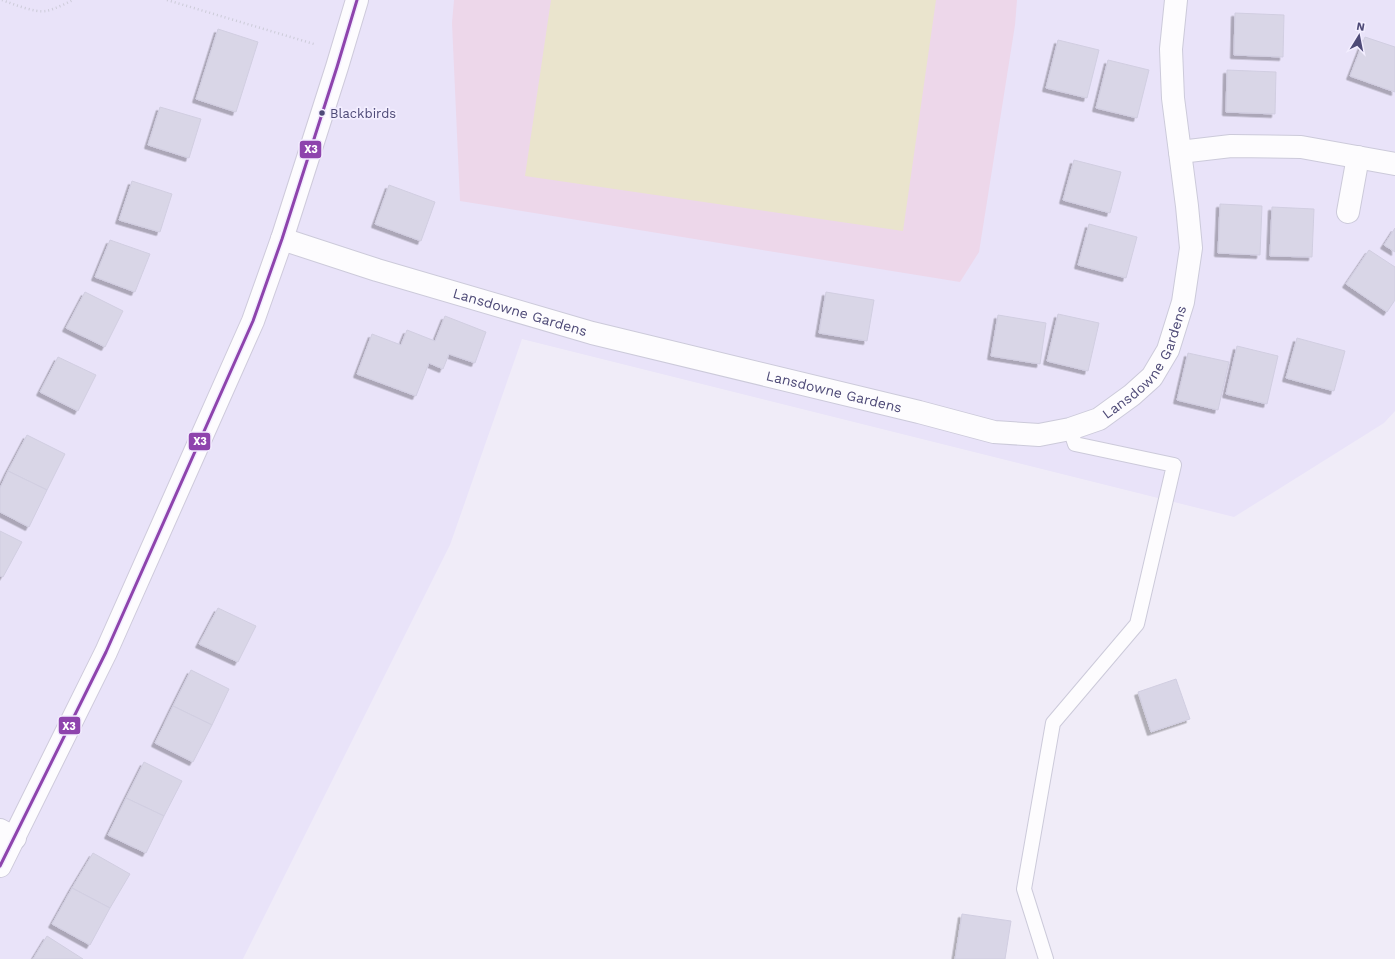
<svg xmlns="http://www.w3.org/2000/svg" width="1395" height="959" font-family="'Work Sans',sans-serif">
	<defs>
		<filter id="shadow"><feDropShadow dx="-3.5" dy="3.5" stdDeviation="0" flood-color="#0004"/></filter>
	</defs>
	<rect width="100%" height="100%" fill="#f0ecf8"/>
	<!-- residential -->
	<polygon fill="#e9e3f9" points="0,0 1395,0 1395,411 1384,423 1234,517 522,339 450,545 243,959 0,959"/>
	<!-- green -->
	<polygon fill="#edd7ea" points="454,0 1017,0 1015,25 979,252 960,282 460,201 452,23"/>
	<!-- water -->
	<polygon fill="#eae4cd" points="551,0 936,0 903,231 525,176"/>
	<!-- building -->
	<g fill="#d9d6e7" stroke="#d1cee1" filter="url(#shadow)">
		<polygon points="1235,13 1284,15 1283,57 1234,55"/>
		<polygon points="218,29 258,42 236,112 196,99"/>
		<polygon points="1365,37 1395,47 1395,92 1350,76"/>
		<polygon points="1058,40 1099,50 1087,98 1046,88"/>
		<polygon points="1108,60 1149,70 1137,118 1096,108"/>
		<polygon points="1227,70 1276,72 1275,114 1226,112"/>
		<polygon points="160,107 201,119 189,158 148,145"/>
		<polygon points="1074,160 1121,172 1110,213 1063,200"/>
		<polygon points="132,181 172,194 160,232 119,220"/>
		<polygon points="389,185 435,202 421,241 375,224"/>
		<polygon points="1220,204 1262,206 1260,255 1218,253"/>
		<polygon points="1272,207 1314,209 1312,257 1270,256"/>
		<polygon points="1089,224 1137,237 1126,278 1078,265"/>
		<polygon points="1395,228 1395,252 1384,245"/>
		<polygon points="110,240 150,254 135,292 95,277"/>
		<polygon points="1369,250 1395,267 1395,300 1387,312 1346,284"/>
		<polygon points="85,292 123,311 105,347 66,328"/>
		<polygon points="826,292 874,300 867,341 819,333"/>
		<polygon points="1058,314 1099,323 1088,371 1047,361"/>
		<polygon points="998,315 1046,323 1040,364 991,356"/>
		<polygon points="445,316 486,332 475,363 449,354 443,369 429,363 416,396 357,374 372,334 401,345 407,330 435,341"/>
		<polygon points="1297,338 1345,351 1334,391 1286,378"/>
		<polygon points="1237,346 1278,356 1267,404 1226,394"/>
		<polygon points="1188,353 1229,362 1218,410 1177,400"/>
		<polygon points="58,357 96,375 78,411 40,392"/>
		<polygon points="27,435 65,454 47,490 8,471"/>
		<polygon points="8,471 47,490 29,527 0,512 0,488"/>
		<polygon points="0,531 22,542 3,577 0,576"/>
		<polygon points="218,608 256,626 238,662 199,644"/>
		<polygon points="191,670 229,689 212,725 173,706"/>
		<polygon points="1176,679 1190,719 1151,732 1138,692"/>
		<polygon points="173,706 212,725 193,762 155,743"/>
		<polygon points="144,762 182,781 164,816 126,798"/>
		<polygon points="126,798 164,816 146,853 108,835"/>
		<polygon points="93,853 130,874 110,908 72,888"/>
		<polygon points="72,888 110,908 90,945 52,924"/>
		<polygon points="962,914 1011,921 1005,959 955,959"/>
		<polygon points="47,936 83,959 33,959"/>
	</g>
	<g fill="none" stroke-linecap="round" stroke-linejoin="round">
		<!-- lane casing -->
		<g stroke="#cccada" stroke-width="16">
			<polyline id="lane" points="1046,959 1024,889 1053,723 1137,624 1174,465 1075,444 1070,429"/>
		</g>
		<!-- street casing -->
		<g stroke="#cccada" stroke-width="24">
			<g id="street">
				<polyline points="1180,152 1231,146 1301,147 1395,164"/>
				<polyline points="1348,212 1358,157"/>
				<path id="s1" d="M 282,239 L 377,270 L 592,333 L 919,412 L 994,432 L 1039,435 L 1070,429 L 1099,419 L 1132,395 L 1152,377 L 1168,350 L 1183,302 L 1191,248 L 1187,206 L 1173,98 L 1171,49 L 1176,0"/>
				<polyline points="0,830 15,838"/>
			</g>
		</g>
		<!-- secondary casing -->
		<g stroke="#cecadb" stroke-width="24">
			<polyline id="secondary" points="0,866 106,652 253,321 282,239 337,67 357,0"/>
		</g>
		<!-- path -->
		<g stroke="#cccbd8" stroke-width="2.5" stroke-dasharray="1 3" stroke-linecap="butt">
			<path d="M 2,0 C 13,4 35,13 46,11 C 55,9 65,4 73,0"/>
			<polyline points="167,0 314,44"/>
		</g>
		<!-- lane -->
		<use href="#lane" stroke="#fdfcfe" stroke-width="14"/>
		<!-- street -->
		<use href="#street" stroke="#fdfcfe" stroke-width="22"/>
		<!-- secondary -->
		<use href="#secondary" stroke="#fdfcfe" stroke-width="22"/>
		<!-- bus-1 casing -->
		<g stroke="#f3eeff" stroke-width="6">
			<polyline id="bus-1" points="0,866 106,652 253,321 282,239 337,67 357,0"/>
		</g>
		<!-- bus-1 -->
		<use href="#bus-1" stroke="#8e44ad" stroke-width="3"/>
	</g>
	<!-- markers -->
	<circle fill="#4e4a77" stroke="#f3eeff" stroke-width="1.5" cx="322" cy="113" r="3.5"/>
	<g text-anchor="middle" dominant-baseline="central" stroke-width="3.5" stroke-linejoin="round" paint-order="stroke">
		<!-- bus labels -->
		<g font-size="13" fill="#4e4a77" stroke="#f3eeff" text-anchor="start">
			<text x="330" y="113">Blackbirds</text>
		</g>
		<!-- street labels -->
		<g font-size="14" fill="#4e4a77" stroke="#f3eeff">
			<text stroke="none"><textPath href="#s1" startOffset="249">Lansdowne Gardens</textPath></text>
			<text stroke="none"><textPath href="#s1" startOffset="921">Lansdowne Gardens</textPath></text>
			<text stroke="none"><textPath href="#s1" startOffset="573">Lansdowne Gardens</textPath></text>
		</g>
	</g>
	<g stroke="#f3eeff" stroke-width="1.5">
		<rect x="299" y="140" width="23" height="19" rx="4" fill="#8e44ad"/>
		<rect x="188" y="432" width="23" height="19" rx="4" fill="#8e44ad"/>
		<rect x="58" y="716" width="23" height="19" rx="4" fill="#8e44ad"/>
	</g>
	<g font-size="11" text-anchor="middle" font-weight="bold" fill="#fff">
		<text x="311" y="153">X3</text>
		<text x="200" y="445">X3</text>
		<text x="69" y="730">X3</text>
	</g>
	<!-- north arrow -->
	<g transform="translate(1359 36) rotate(10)" stroke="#f3eeff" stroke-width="3" paint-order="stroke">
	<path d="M0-3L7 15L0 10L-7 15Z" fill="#4e4a77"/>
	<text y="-6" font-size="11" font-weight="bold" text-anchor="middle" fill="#4e4a77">N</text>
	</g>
</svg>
